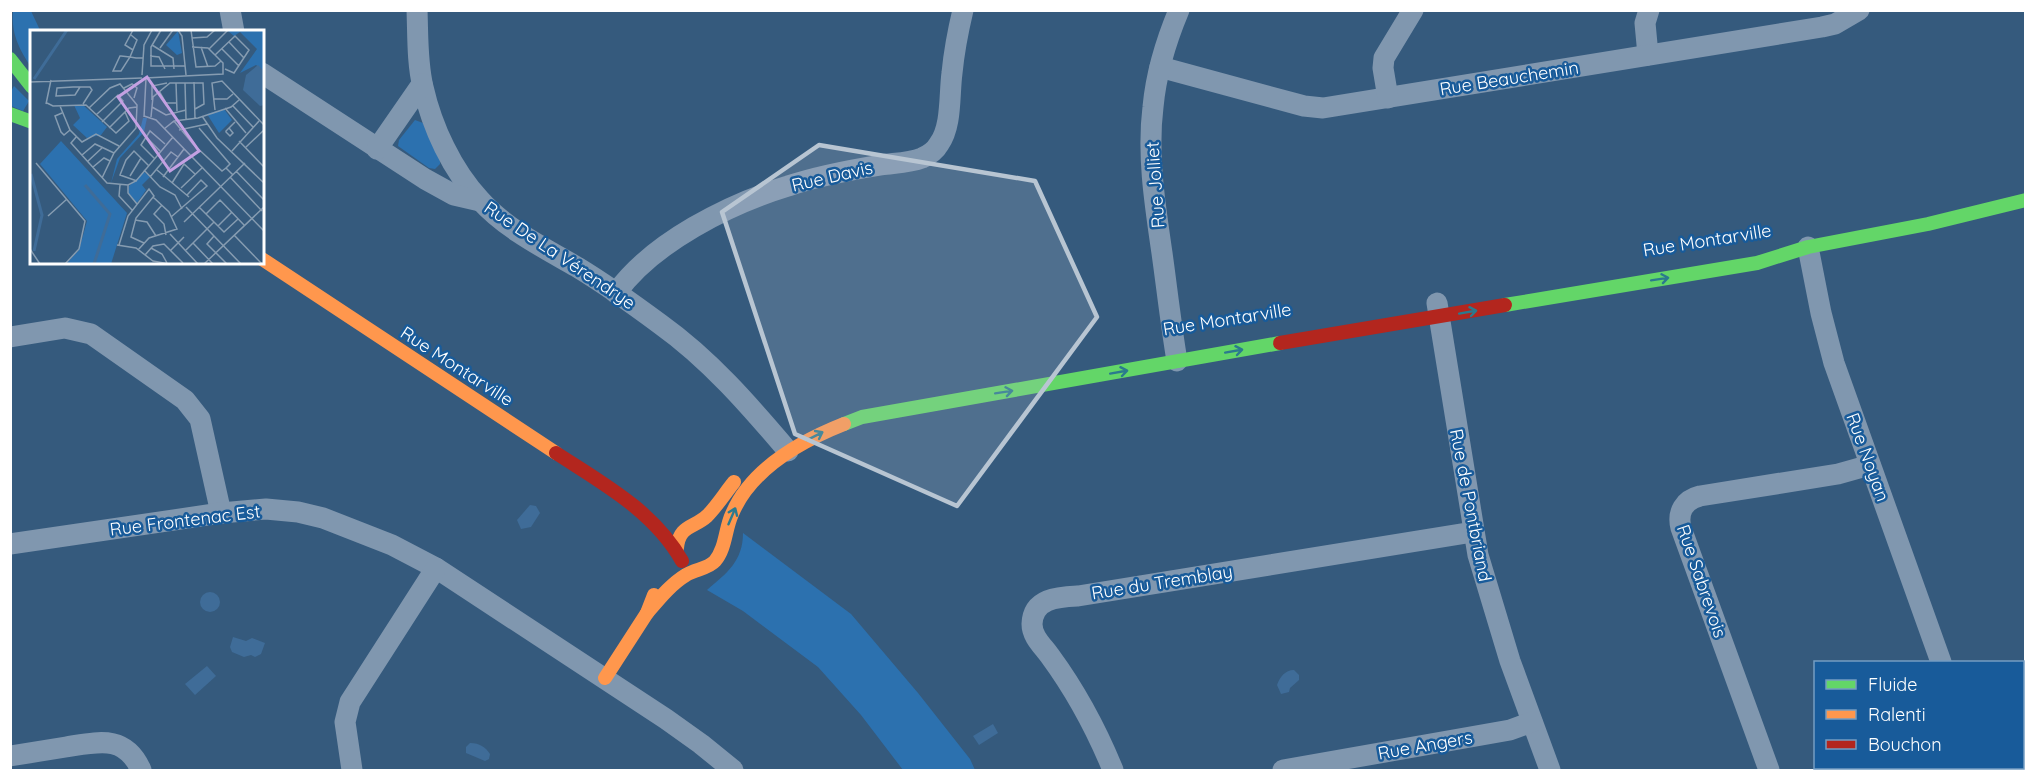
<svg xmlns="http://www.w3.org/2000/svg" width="2036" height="781" font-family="Quicksand,sans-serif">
	<rect width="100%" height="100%" fill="#355a7d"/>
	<!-- green -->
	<g fill="#2c71af">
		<path d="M 13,11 L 31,11 L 39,28 L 40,31 L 32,32 L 31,67 C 19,49 11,33 13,11 Z"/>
		<polygon points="14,86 29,101 23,111 11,106 10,93"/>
		<polygon points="415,120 423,123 440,159 440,164 435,169 429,168 398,146 399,140"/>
		<path d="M 743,533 L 851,614 L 918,693 L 970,759 L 975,770 L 903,770 L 861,715 L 818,667 L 743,611 L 707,590 C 727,573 743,561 743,533 Z"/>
	</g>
	<!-- water -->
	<g fill="#3f6c98">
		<polygon points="530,505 536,506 540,513 531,527 521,529 517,520"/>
		<circle cx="210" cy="602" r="10"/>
		<polygon points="233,637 246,641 252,638 265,643 261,654 255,657 251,655 244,657 232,652 230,647"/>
		<polygon points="207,666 216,676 195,695 185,684"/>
		<path d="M 1294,670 L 1299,675 L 1299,680 L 1290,688 L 1289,692 L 1281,694 L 1277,685 C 1280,677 1285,670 1294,670 Z"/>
		<polygon points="993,724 998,733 979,745 973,736"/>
		<path d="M 470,743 C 480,743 485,747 490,754 L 489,759 L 485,761 L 466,753 L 466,747 Z"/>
	</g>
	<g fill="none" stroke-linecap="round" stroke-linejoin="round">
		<!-- street -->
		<g stroke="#8097af" stroke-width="21">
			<polyline points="230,10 234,32"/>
			<path d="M 417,10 C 418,35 417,63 423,87 C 432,127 452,170 480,200 C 506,229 544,248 577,267 C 605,284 633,304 660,324 C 709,359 749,405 788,451"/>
			<polyline points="1648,55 1645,23 1649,10"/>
			<polyline points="1160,67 1304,106 1323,108 1822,27 1835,24 1859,10"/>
			<polyline points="262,73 425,179 454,195 480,201"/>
			<polyline points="1388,98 1383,68 1384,58 1413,10"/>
			<polyline points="377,149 422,84"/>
			<polyline points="1808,247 1821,313 1834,363 1941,662"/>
			<path d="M 616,293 C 653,242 729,204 788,186 C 818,176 850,170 881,165 C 894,163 909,163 922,158 C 929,155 935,151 939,144 C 952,126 949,95 952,73 C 954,52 958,31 963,10"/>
			<polyline points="1437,303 1478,555 1510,661 1550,770"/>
			<polyline points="10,337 65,328 91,334 185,400 200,419 221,513"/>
			<path d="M 1177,361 C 1171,325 1167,289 1162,253 C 1155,205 1147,155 1153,107 C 1156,74 1166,41 1179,10"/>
			<polyline points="10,544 221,513 266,509 298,512 323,518 392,545 436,568 666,719 701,744 733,770"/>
			<path d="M 10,756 C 29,753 47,750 66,747 C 98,742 125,734 141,770"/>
			<polyline points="1979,768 1981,770"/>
			<polyline points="352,770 345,722 350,702 436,568"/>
			<path d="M 1113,770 C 1097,731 1075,690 1050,656 C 1043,646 1032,637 1032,624 C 1033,598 1058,597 1078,596 L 1473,532"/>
			<polyline points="1283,770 1510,730 1532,722"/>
			<path d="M 1769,770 L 1681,528 C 1677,512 1684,500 1700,496 L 1838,474 L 1870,465"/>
		</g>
		<!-- fast -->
		<g stroke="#63d668" stroke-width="14">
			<polyline points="10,59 32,87"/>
			<polyline points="10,114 32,122"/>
			<polyline points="1505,305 1757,263 1808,247 1928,224 2026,200"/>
			<polyline points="844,424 862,417 1280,343"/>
		</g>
		<!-- slow -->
		<g stroke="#ff974d" stroke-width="14">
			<polyline points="262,259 556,453"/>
			<path d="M 677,548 C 679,525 694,528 707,516 C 717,506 725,493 734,482"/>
			<path d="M 647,613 C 659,599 671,584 686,575 C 695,569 708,569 715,561 C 726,548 725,529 732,514 C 751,469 801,441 844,424"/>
			<polyline points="605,678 647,613 654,595"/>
		</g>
		<!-- jam -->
		<g stroke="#b3261e" stroke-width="14">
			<polyline points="1280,343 1505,305"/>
			<path d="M 556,453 C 602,483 654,511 682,561"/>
		</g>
	</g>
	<!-- one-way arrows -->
	<defs><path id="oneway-shaft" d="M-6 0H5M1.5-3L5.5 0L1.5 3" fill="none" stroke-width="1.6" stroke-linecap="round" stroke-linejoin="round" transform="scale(1.5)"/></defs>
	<g stroke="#2b7a8e">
		<use href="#oneway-shaft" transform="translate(1660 279) rotate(-9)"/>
		<use href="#oneway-shaft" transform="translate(1468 312) rotate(-10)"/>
		<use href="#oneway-shaft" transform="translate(1234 351) rotate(-10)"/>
		<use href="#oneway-shaft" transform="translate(1119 372) rotate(-10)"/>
		<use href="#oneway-shaft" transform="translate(1004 392) rotate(-9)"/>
		<use href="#oneway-shaft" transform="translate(815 436) rotate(-27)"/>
		<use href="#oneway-shaft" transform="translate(732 516) rotate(-67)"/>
	</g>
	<!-- marked area -->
	<path fill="#b8c5d2" fill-opacity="0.2" stroke="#b8c5d2" stroke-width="4.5" stroke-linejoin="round" d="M 819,145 L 1035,181 L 1097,317 L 957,506 L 795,434 L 722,212 Z"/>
	<g text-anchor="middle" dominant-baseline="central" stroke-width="5" stroke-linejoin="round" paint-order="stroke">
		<!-- street labels -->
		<g font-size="18" fill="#fff" stroke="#185b9a">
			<text transform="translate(1509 78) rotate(-9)">Rue Beauchemin</text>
			<text transform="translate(832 176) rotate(-13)">Rue Davis</text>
			<text transform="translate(1155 185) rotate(-94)">Rue Jolliet</text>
			<text transform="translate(1707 240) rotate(-9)">Rue Montarville</text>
			<text transform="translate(560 255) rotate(34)">Rue De La Vérendrye</text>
			<text transform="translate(1227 319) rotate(-9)">Rue Montarville</text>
			<text transform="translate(457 366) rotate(33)">Rue Montarville</text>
			<text transform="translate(1868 457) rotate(70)">Rue Noyan</text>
			<text transform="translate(1471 505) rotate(79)">Rue de Pontbriand</text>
			<text transform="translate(185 520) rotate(-7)">Rue Frontenac Est</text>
			<text transform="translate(1702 581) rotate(71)">Rue Sabrevois</text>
			<text transform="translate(1162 582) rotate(-9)">Rue du Tremblay</text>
			<text transform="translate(1425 745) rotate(-10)">Rue Angers</text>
		</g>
	</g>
	<!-- overview -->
	<g transform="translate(30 30)">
		<rect width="234" height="234" fill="#355a7d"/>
		<path d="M 234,0 L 234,41 L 226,35 L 210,43 L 227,19 L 210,2 L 204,6 L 198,1 ZM 148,1 L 152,23 L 147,25 L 136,15 ZM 44,75 L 53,75 L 77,97 L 71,105 L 57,108 L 43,95 L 50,88 ZM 194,79 L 202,90 L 189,103 L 177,84 ZM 113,88 L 117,88 L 114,102 L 90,128 L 81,153 L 87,129 L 109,104 ZM 31,111 L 97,183 L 81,234 L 36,234 L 49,220 L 57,191 L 10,134 ZM 114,142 L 120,147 L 112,155 L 116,160 L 107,173 L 98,163 L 99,156 Z" fill="#2c71af"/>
		<path d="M 228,35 L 234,41 L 234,75 L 230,76 L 213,60 L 216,45 Z" fill="#3f6c98"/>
		<path fill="none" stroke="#3f6c98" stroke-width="3" d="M 4,49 L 37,0M 1,144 L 12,185 L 4,221M 55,155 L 80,184 L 64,234"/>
		<path fill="none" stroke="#869cb1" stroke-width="1.5" d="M 103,0 L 95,15 L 103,20M 131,0 L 121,17 L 121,36 L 155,36M 148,0 L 152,6 L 156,45M 161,0 L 166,37 L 185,36 L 191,31M 101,5 L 107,10 L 100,27 L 91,41 L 83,41 L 90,26 L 91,26 L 100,27 L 106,28 L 113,28M 162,8 L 177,7 L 185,0M 199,12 L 214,28M 122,15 L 143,28 L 144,39M 171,17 L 178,37M 130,18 L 143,0M 179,19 L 198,0M 192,19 L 209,36M 185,25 L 205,6 L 219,20 L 204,43 L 195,39M 120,26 L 129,27 L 135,39M 112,45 L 114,15 L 122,0M 115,48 L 193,44 L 193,33 L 178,18 L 162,17M 0,52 L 112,48M 164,52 L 165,89M 146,53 L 147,81M 155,53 L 156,89M 50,57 L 45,65 L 26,66 L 27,58 L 43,57 L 60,57 L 62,60 L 53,74M 94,58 L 102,54 L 107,58 L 104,68M 129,61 L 136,73 L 147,73M 183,69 L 197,69 L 203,64M 122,70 L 122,56 L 137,53M 17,73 L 23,76 L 56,75 L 86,103 L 99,91 L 95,82M 16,74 L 21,50M 30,76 L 40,100 L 52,112 L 66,104 L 89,116M 203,76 L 223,97M 122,77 L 136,85 L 156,80M 59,78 L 80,58 L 90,54 L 107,75 L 106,98 L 84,123 L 72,148M 195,78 L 216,103M 185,80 L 182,53 L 192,51 L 234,95M 32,83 L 25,86 L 31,102 L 34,105 L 40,100M 66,85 L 88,65 L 93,71 L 72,92M 114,86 L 126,90 L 234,201M 172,86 L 187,108 L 234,153M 114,87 L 116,48M 121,87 L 123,67 L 140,53 L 173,53 L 174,74 L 165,79M 144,91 L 163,114 L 192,141 L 196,138M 79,98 L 99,78 L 107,77M 169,98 L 200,134 L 196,138 L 203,145M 199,98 L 203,103 L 200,106 L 196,102 L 196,101 L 205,92M 134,99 L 144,91 L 168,88 L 201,77 L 209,70M 149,100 L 177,94M 47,106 L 41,113 L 77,153 L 98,155 L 106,151 L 143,107M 117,108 L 130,121M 209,111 L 234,137M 216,117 L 234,100M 202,121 L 229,91M 52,125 L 65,114 L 84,123M 125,129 L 111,115 L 120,101 L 135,114M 58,131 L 73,117M 6,133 L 55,191 L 49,219 L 35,234M 63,137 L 74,128 L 80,131M 114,140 L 130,157 L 145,165 L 152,179M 127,140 L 159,167M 206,141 L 234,170M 100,146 L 111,128M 120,147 L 141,122 L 148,127M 133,147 L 154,119M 200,147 L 232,181M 107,151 L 90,145 L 96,130 L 104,121 L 119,136M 142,153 L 154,134 L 165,144M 90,155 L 89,166 L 102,180M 98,155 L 98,163 L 107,174M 151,158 L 173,137M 132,175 L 124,184 L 134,194 L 136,205M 156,177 L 211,234M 169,177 L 194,202 L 208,189M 176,184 L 190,170 L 215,196M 18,186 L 37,169M 141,187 L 177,156 L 171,150 L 157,165M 105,190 L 117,192 L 126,206M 154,192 L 215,133M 188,196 L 202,182M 140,204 L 168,234M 204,205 L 232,234M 184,206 L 177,214 L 197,234M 163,213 L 183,234M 87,215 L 106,218 L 123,231 L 139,234M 89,215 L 98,186 L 119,159 L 124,166 L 106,188 L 101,207 L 114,213M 121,218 L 132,224 L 137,233M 0,219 L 10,234M 108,220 L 119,208 L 147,199 L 139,182 L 123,167M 141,220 L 154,207M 155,221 L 184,192M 115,225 L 123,216 L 134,214 L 153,233M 174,234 L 234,177"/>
		<path fill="#c4a0e2" fill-opacity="0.15" stroke="#c4a0e2" stroke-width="3" d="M 117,47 L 169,121 L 140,141 L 88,67 Z"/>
		<rect width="234" height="234" fill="none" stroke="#fff" stroke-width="3"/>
	</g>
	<!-- border -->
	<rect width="2036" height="781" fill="none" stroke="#ffffff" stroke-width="24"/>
	<!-- legend -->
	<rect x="1814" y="661" width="210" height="108" fill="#185b9a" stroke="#749dc2" stroke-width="1.5"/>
	<rect x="1826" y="680" width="30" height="9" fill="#63d668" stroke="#749dc2" stroke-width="1.5"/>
	<text x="1868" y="691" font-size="18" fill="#ffffff">Fluide</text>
	<rect x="1826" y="710" width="30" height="9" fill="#ff974d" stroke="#749dc2" stroke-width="1.5"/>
	<text x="1868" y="721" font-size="18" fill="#ffffff">Ralenti</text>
	<rect x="1826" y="740" width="30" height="9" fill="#b3261e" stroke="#749dc2" stroke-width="1.5"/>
	<text x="1868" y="751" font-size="18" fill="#ffffff">Bouchon</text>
</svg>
